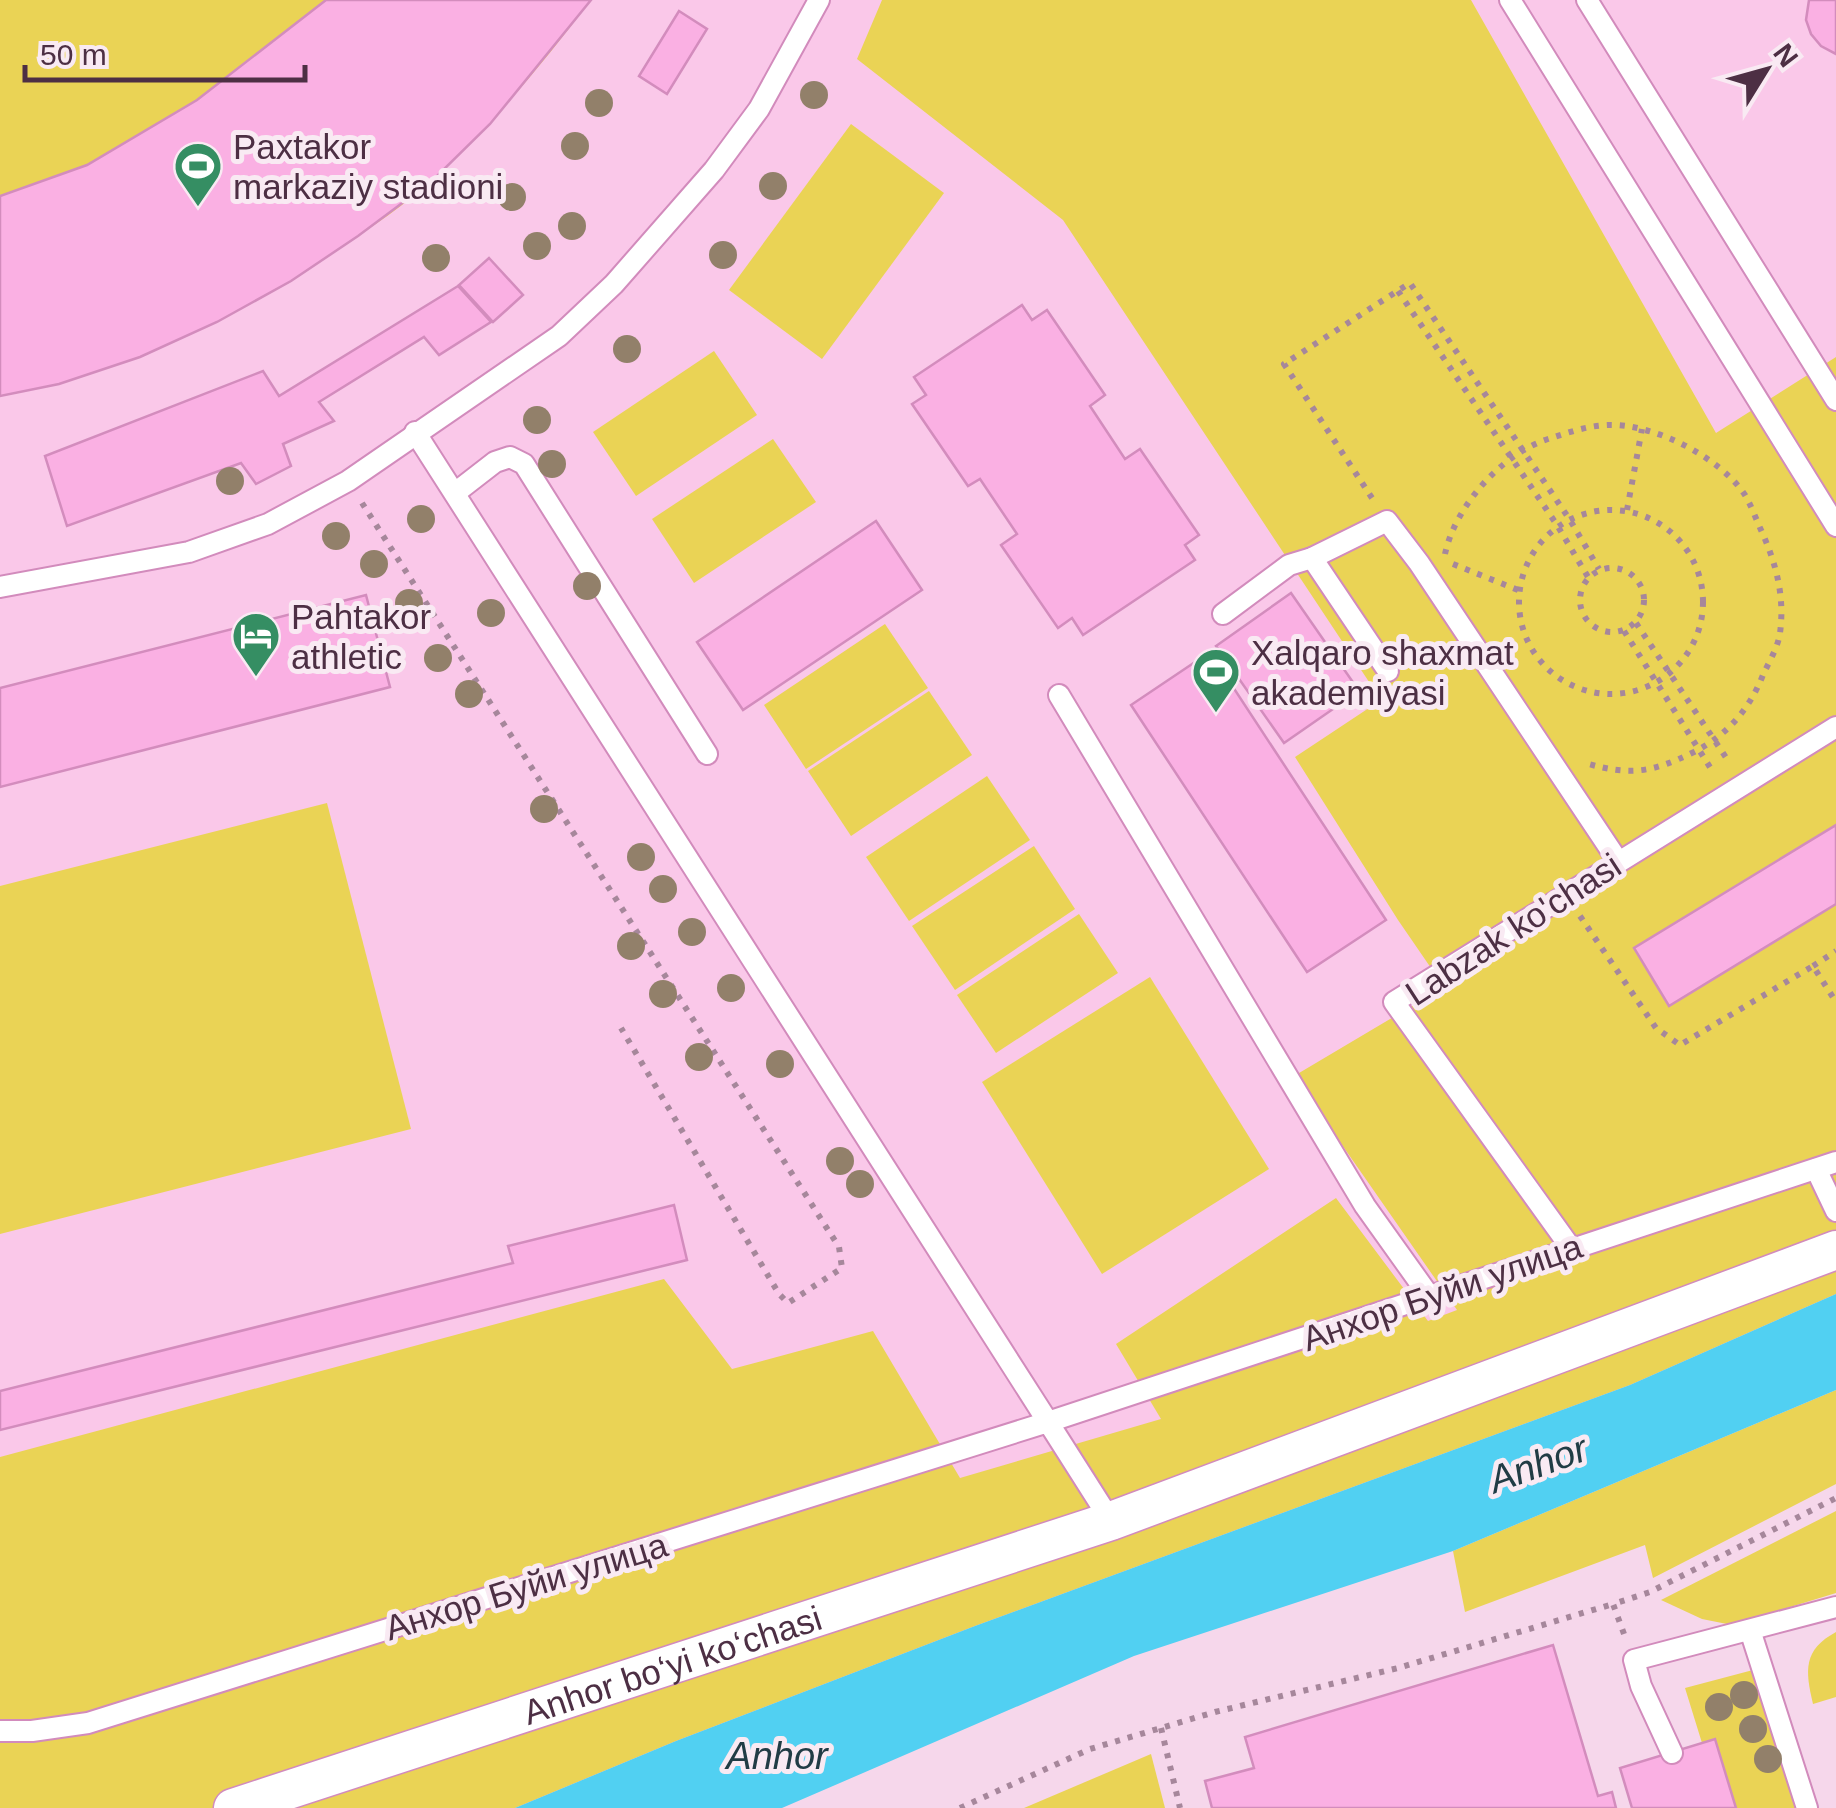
<svg xmlns="http://www.w3.org/2000/svg" width="1836" height="1808" font-family="Arial,sans-serif">
	<rect width="100%" height="100%" fill="#f6d7eb"/>
	<!-- built -->
	<polygon fill="#fac8e9" points="0,0 1836,0 1836,1359 625,1808 0,1808"/>
	<!-- green -->
	<g fill="#ead355">
		<path d="M 0,0 L 591,0 C 543,63 494,123 436,177 C 407,204 371,227 339,249 C 230,321 128,369 0,396 Z"/>
		<polygon points="882,0 1471,0 1716,433 1836,357 1836,1294 1630,1385 975,1626 676,1741 515,1808 0,1808 0,1457 664,1279 732,1369 873,1331 960,1478 1161,1419 1116,1344 1336,1198 1428,1321 1457,1310 1294,1076 1444,987 1398,920 1295,757 1381,700 1063,220 857,59"/>
		<polygon points="851,124 944,193 822,359 729,290"/>
		<polygon points="714,351 757,415 636,496 593,432"/>
		<polygon points="773,439 816,502 694,583 652,519"/>
		<polygon points="885,624 928,688 806,769 764,705"/>
		<polygon points="929,691 972,755 851,836 808,771"/>
		<polygon points="987,776 1030,840 909,921 866,857"/>
		<polygon points="327,803 411,1129 0,1234 0,886"/>
		<polygon points="1034,846 1075,909 955,990 912,926"/>
		<polygon points="1079,914 1118,973 996,1053 957,995"/>
		<polygon points="1150,977 1269,1169 1102,1274 982,1082"/>
		<polygon points="1836,1390 1836,1484 1653,1578 1645,1545 1465,1612 1453,1551"/>
		<polygon points="1836,1511 1836,1593 1732,1625 1702,1619 1661,1600"/>
		<path d="M 1836,1632 L 1836,1697 L 1813,1704 C 1805,1670 1803,1650 1836,1632 Z"/>
		<polygon points="1753,1670 1796,1808 1736,1808 1715,1740 1702,1743 1685,1688"/>
		<polygon points="1151,1754 1165,1808 1024,1808"/>
	</g>
	<!-- water -->
	<polygon fill="#51d0f2" points="1836,1294 1836,1390 1453,1551 1134,1656 782,1808 515,1808 676,1741 975,1626 1630,1385"/>
	<!-- building -->
	<g fill="#fab0e3" stroke="#d38cbd" stroke-width="2.5">
		<polygon points="326,0 591,0 490,124 433,180 358,236 291,281 217,322 140,357 59,384 0,396 0,196 87,165 197,100"/>
		<polygon points="1809,0 1836,0 1836,54 1821,46 1811,34 1806,20"/>
		<polygon points="679,11 707,29 667,94 639,76"/>
		<polygon points="489,258 523,295 493,322 459,285"/>
		<polygon points="458,286 491,322 439,355 424,337 319,402 334,421 283,444 291,466 256,484 241,463 67,526 45,456 263,371 279,396"/>
		<polygon points="1022,305 1032,320 1047,310 1105,395 1090,406 1125,459 1140,449 1199,535 1185,545 1195,560 1083,635 1072,618 1058,628 1001,545 1017,534 980,479 968,486 912,404 926,395 914,377"/>
		<polygon points="876,521 922,590 743,710 697,642"/>
		<polygon points="1291,593 1359,691 1284,743 1216,646"/>
		<polygon points="366,595 390,687 0,787 0,688"/>
		<polygon points="1210,652 1386,920 1307,972 1131,705"/>
		<polygon points="1836,825 1836,904 1669,1006 1634,948"/>
		<polygon points="674,1205 687,1260 0,1430 0,1391 513,1263 508,1246"/>
		<polygon points="1553,1645 1598,1796 1612,1792 1616,1808 1212,1808 1205,1781 1254,1768 1245,1737"/>
		<polygon points="1715,1739 1736,1808 1632,1808 1620,1768"/>
	</g>
	<g fill="none" stroke-linecap="round" stroke-linejoin="round">
		<!-- lane casing -->
		<g stroke="#d28bbc" stroke-width="24">
			<g id="lane">
				<polyline points="1510,0 1836,526"/>
				<polyline points="1587,0 1836,400"/>
				<polyline points="415,432 1048,1422 1836,1162"/>
				<polyline points="455,493 495,462 510,457 524,464 707,754"/>
				<polyline points="1312,558 1388,671"/>
				<polyline points="0,587 189,552 268,524 348,481 559,336 614,284 714,170 759,109 819,0"/>
				<polyline points="1223,614 1289,565 1312,558 1387,521 1419,563 1618,861"/>
				<polyline points="1059,695 1365,1206 1430,1297"/>
				<polyline points="1816,1169 1836,1211"/>
				<polyline points="1571,1248 1394,1002 1836,727"/>
				<polyline points="1750,1630 1807,1808"/>
				<polyline points="0,1731 32,1731 88,1723 1048,1422 1111,1521"/>
				<polyline points="1672,1753 1641,1686 1634,1660 1836,1607"/>
			</g>
		</g>
		<!-- street casing -->
		<g stroke="#d28bbc" stroke-width="41">
			<g id="street">
				<path id="s1" d="M 233,1808 L 1111,1521 L 1836,1250"/>
			</g>
		</g>
		<!-- path -->
		<g stroke="#a6879b" stroke-width="6" stroke-dasharray="5 8" stroke-linecap="butt">
			<polyline points="1398,291 1557,525 1588,577"/>
			<polyline points="1372,498 1284,364 1410,283 1570,520 1599,569"/>
			<polyline points="362,503 839,1247 842,1268 788,1303 779,1294 621,1028"/>
			<circle cx="1611" cy="602" r="92"/>
			<polyline points="1627,510 1642,429"/>
			<path d="M 1445,554 C 1455,507 1501,454 1548,439 C 1567,433 1586,426 1607,425 C 1653,423 1720,457 1745,495 C 1751,505 1756,519 1761,530 C 1776,563 1785,596 1780,633 C 1778,647 1769,662 1763,675 C 1749,710 1727,735 1694,752 C 1651,773 1630,776 1585,763"/>
			<polyline points="1453,564 1518,590"/>
			<circle cx="1612" cy="600" r="32"/>
			<polyline points="1636,623 1729,762"/>
			<polyline points="1624,631 1713,772"/>
			<polyline points="1580,916 1656,1028 1680,1045 1813,966 1836,1002"/>
			<polyline points="1813,966 1836,951"/>
			<polyline points="1624,1634 1613,1604 1650,1592 1836,1498"/>
			<polyline points="1161,1728 1180,1808"/>
			<polyline points="960,1808 1090,1749 1215,1712 1398,1668 1613,1604"/>
		</g>
		<!-- lane -->
		<use href="#lane" stroke="#fff" stroke-width="20"/>
		<!-- street -->
		<use href="#street" stroke="#fff" stroke-width="38"/>
	</g>
	<!-- trees -->
	<g fill="#92806a">
		<circle cx="814" cy="95" r="14"/>
		<circle cx="599" cy="103" r="14"/>
		<circle cx="575" cy="146" r="14"/>
		<circle cx="773" cy="186" r="14"/>
		<circle cx="512" cy="197" r="14"/>
		<circle cx="572" cy="226" r="14"/>
		<circle cx="537" cy="246" r="14"/>
		<circle cx="723" cy="255" r="14"/>
		<circle cx="436" cy="258" r="14"/>
		<circle cx="627" cy="349" r="14"/>
		<circle cx="537" cy="420" r="14"/>
		<circle cx="552" cy="464" r="14"/>
		<circle cx="230" cy="481" r="14"/>
		<circle cx="421" cy="519" r="14"/>
		<circle cx="336" cy="536" r="14"/>
		<circle cx="374" cy="564" r="14"/>
		<circle cx="587" cy="586" r="14"/>
		<circle cx="409" cy="603" r="14"/>
		<circle cx="491" cy="613" r="14"/>
		<circle cx="438" cy="658" r="14"/>
		<circle cx="469" cy="694" r="14"/>
		<circle cx="544" cy="809" r="14"/>
		<circle cx="641" cy="857" r="14"/>
		<circle cx="663" cy="889" r="14"/>
		<circle cx="692" cy="932" r="14"/>
		<circle cx="631" cy="946" r="14"/>
		<circle cx="731" cy="988" r="14"/>
		<circle cx="663" cy="994" r="14"/>
		<circle cx="699" cy="1057" r="14"/>
		<circle cx="780" cy="1064" r="14"/>
		<circle cx="840" cy="1161" r="14"/>
		<circle cx="860" cy="1184" r="14"/>
		<circle cx="1744" cy="1695" r="14"/>
		<circle cx="1719" cy="1707" r="14"/>
		<circle cx="1753" cy="1729" r="14"/>
		<circle cx="1768" cy="1759" r="14"/>
	</g>
	<!-- icons -->
	<defs>
		<g id="stadium-pin" transform="scale(2.5)"><path d="M0 17L-7.5 6A9.5 9.5 0 1 1 7.5 6Z" fill="#358e63" stroke="#f9eaf3"/><path d="M0-5a6.5 5 0 1 0 0 10a6.5 5 0 1 0 0-10ZM-3.5-1.8h7v3.6h-7Z" fill="#fff"/></g>
		<g id="hotel-pin" transform="scale(2.5)"><path d="M0 17L-7.5 6A9.5 9.5 0 1 1 7.5 6Z" fill="#358e63" stroke="#f9eaf3"/><path d="M-6-4.5h1.5V1H6V5H4.5V3h-9V5H-6ZM-4 0a1.8 1.8 0 1 1 3.6 0ZM.5 0V-2.5h3Q6-2.5 6 0Z" fill="#fff"/></g>
	</defs>
	<g fill-rule="evenodd">
		<use href="#stadium-pin" x="198" y="166"/>
		<use href="#hotel-pin" x="256" y="636"/>
		<use href="#stadium-pin" x="1216" y="672"/>
	</g>
	<g text-anchor="middle" dominant-baseline="central" stroke-width="10" stroke-linejoin="round" paint-order="stroke">
		<!-- poi labels -->
		<g font-size="35" fill="#4d2f44" stroke="#f9eaf3" text-anchor="start">
			<text x="233" y="146">Paxtakor<tspan x="233" dy="40">markaziy stadioni</tspan></text>
			<text x="291" y="616">Pahtakor<tspan x="291" dy="40">athletic</tspan></text>
			<text x="1251" y="652">Xalqaro shaxmat<tspan x="1251" dy="40">akademiyasi</tspan></text>
		</g>
		<!-- street labels -->
		<g font-size="35" fill="#4d2f44" stroke="#f9eaf3">
			<text transform="translate(1513 929) rotate(-33)">Labzak ko'chasi</text>
			<text transform="translate(1442 1292) rotate(-19)">Анхор Буйи улица</text>
			<text transform="translate(526 1586) rotate(-17)">Анхор Буйи улица</text>
			<text stroke="none"><textPath href="#s1" startOffset="462">Anhor bo‘yi ko‘chasi</textPath></text>
		</g>
		<!-- water labels -->
		<g font-size="38" font-style="italic" fill="#213c45" stroke="#f9eaf3">
			<text transform="translate(1538 1464) rotate(-20)">Anhor</text>
			<text x="777" y="1756">Anhor</text>
		</g>
	</g>
	<!-- north arrow -->
	<g transform="translate(1766 70) rotate(53)" stroke="#f9eaf3" stroke-width="8" paint-order="stroke">
	<path d="M0-8L18 38L0 25L-18 38Z" fill="#4d2f44"/>
	<text y="-15" font-size="28" font-weight="bold" text-anchor="middle" fill="#4d2f44">N</text>
	</g>
	<!-- scale -->
	<path d="M25 65v15h280v-15" fill="none" stroke="#4d2f44" stroke-width="5"/>
	<text x="40" y="65" font-size="30" fill="#4d2f44" stroke="#f9eaf3" stroke-width="8" paint-order="stroke">50 m</text>
</svg>
